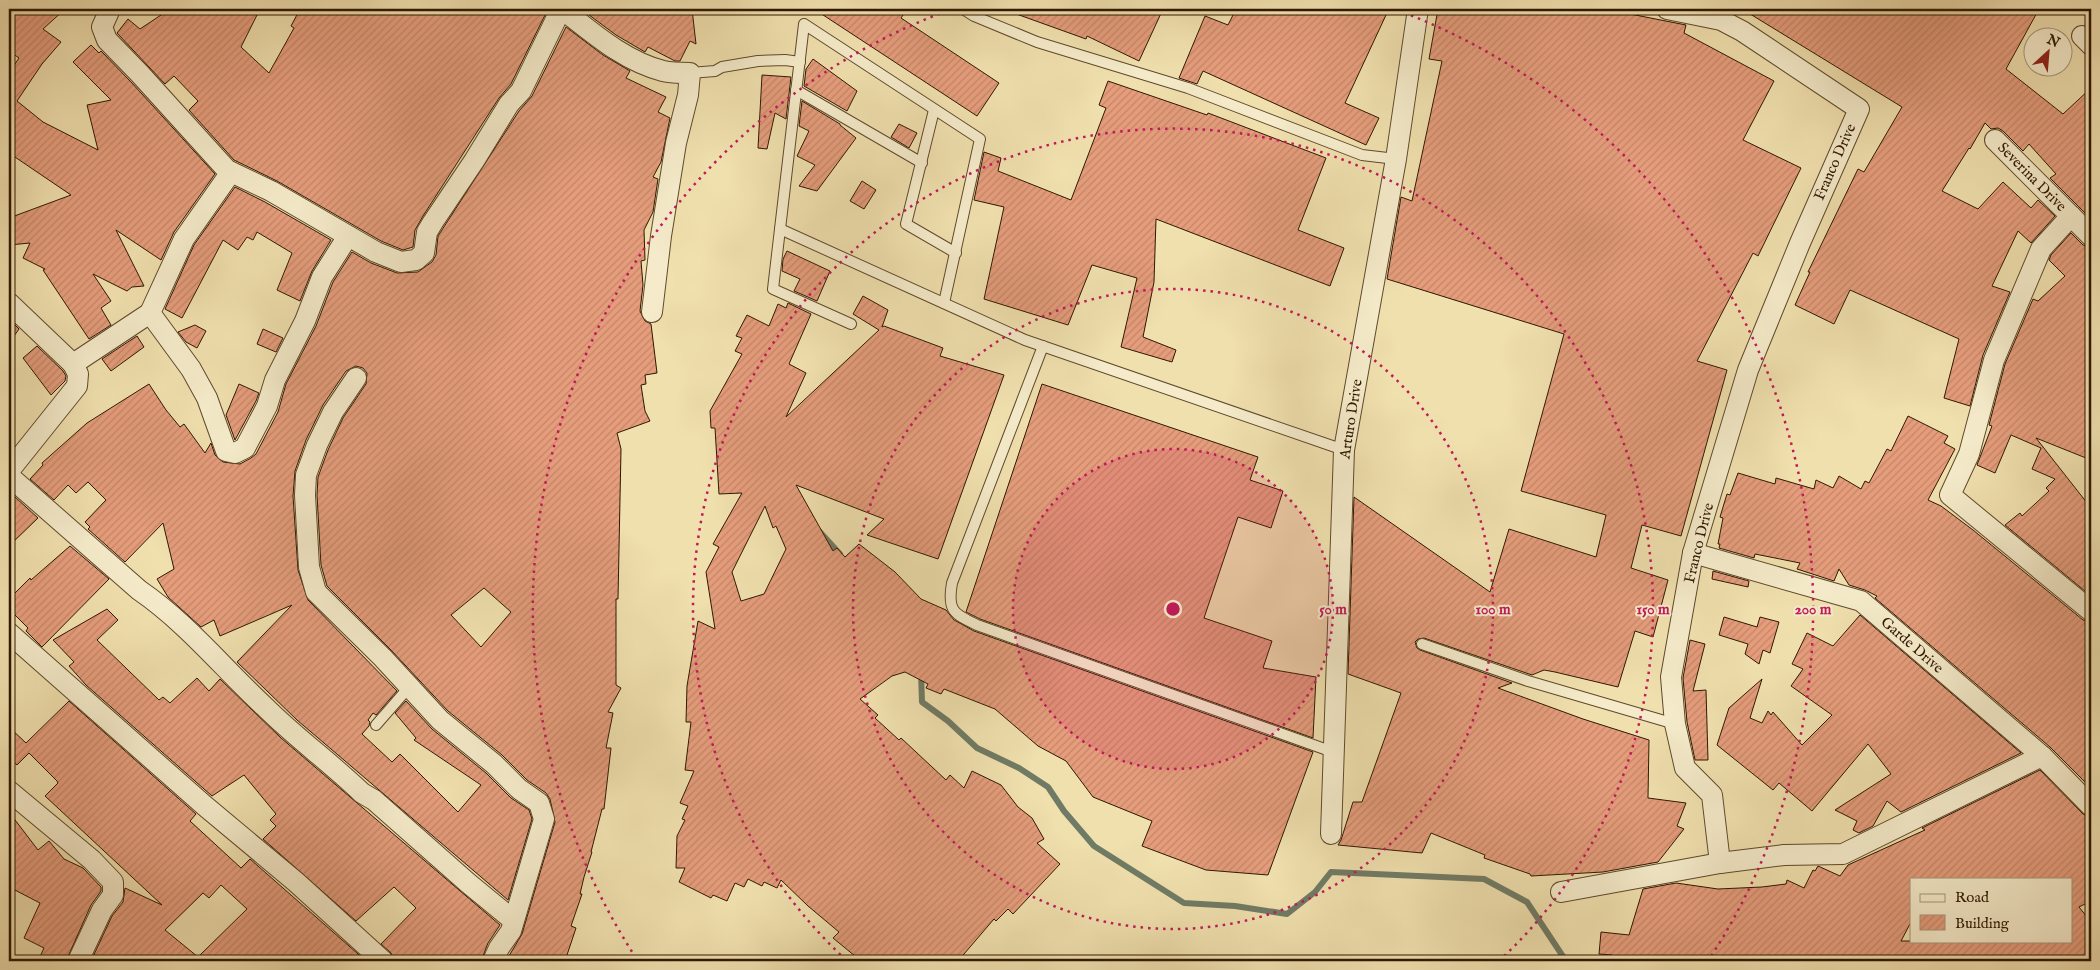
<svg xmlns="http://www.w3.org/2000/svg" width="2100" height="970" font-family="'IM FELL English',serif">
	<defs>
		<pattern id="building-hatch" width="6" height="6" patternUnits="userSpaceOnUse" patternTransform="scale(1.25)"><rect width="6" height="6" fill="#e59d7c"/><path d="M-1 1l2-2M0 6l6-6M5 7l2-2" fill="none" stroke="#c58669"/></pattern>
	</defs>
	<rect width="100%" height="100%" fill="#f0e0ae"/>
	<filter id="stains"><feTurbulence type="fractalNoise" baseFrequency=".004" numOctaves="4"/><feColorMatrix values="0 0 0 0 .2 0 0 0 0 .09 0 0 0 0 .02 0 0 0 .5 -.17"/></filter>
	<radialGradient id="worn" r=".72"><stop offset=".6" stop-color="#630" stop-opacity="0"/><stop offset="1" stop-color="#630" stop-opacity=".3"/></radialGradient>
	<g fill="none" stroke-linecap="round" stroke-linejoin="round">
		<!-- stream -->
		<g stroke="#707b65" stroke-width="6">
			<polyline points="820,532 840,554"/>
			<polyline points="921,673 922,702 948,721 977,748 1019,768 1048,787 1064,811 1094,846 1184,903 1235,906 1287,914 1315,892 1331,872 1484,879 1527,902 1566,961"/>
		</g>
	</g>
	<!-- building -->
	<g fill="url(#building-hatch)" stroke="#2f1701" fill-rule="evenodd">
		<polygon points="9,9 65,9 43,29 61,42 42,64 17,101 43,122 98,150 87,105 111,100 73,62 91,45 99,53 101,51 131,82 215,174 174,232 161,260 116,230 144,286 132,287 127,291 93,274 111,301 101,308 111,325 89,339 43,270 45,269 23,258 30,243 9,245 9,218 71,195 9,153 9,73 19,58 9,51"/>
		<polygon points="170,9 260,9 241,47 269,73 294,28 291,26 300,9 548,9 511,84 499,98 423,216 415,230 413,247 403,250 381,241 277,181 234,160 189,110 198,101 174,76 165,84 117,33 128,19 140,29"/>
		<polygon points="581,9 692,9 696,44 690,41 680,61 675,61 648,47 645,52 616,35"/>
		<polygon points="814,9 907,9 901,18 999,83 977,116"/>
		<polygon points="1009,9 1163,9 1139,61 1087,36 1086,39 1008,11"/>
		<polygon points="1236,9 1371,9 1386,15 1345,103 1379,118 1366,145 1203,71 1197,84 1179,78 1205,16 1228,25"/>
		<polygon points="1438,9 1457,12 1457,9 1605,9 1686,25 1684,33 1774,81 1743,140 1801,168 1758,256 1753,253 1697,361 1727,370 1681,536 1642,525 1631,568 1668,580 1653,637 1635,631 1618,687 1555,672 1544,670 1532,675 1424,638 1418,639 1415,642 1417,648 1420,650 1512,683 1498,688 1583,719 1649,740 1648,798 1686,803 1677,826 1684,829 1658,862 1603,872 1531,876 1530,874 1484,858 1485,855 1431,833 1422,853 1338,845 1341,840 1353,802 1362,802 1401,693 1348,674 1354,497 1490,592 1509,529 1596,557 1606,515 1521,491 1564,334 1387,279 1401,197 1412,201 1442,61 1429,59"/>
		<polygon points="1742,9 2039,9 2006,69 2063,114 2091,88 2091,219 2050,178 2056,174 2029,144 2023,151 2003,131 1998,128 1991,129 1985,123 1970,149 1969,148 1942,191 1978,209 2003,182 2031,208 2038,200 2055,216 2031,243 2018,231 1992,286 2010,292 1983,355 1970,406 1944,398 1959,339 1850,290 1834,324 1795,305 1810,272 1808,272 1858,169 1864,172 1902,107"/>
		<path d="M 566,27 L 603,55 L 630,71 L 626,78 L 666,97 L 658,112 L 670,118 L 661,162 L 653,177 L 658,179 L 653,212 L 644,230 L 645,260 L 641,261 L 643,285 L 640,311 L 645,321 L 651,324 L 657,373 L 645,375 L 646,384 L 641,385 L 645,411 L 650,421 L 617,433 L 621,449 L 618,599 L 616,599 L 616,685 L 621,688 L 608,712 L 613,713 L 606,748 L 611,748 L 604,809 L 602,809 L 591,852 L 592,852 L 584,877 L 580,894 L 582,894 L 571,926 L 576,928 L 565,961 L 506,961 L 522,934 L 555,822 L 550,799 L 546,793 L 527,780 L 502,755 L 448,711 L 391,650 L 327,586 L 321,565 L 317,495 L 318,477 L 328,450 L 343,418 L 366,384 L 367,373 L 363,368 L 356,366 L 346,371 L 323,405 L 306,440 L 295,471 L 293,496 L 298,570 L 308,600 L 397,691 L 376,715 L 373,713 L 368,720 L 370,722 L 369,726 L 362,734 L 392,762 L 400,754 L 458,812 L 481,785 L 414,740 L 416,738 L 395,713 L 406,701 L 432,729 L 486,773 L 511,798 L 529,810 L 532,819 L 508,900 L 297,720 L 237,662 L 292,605 L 220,636 L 214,620 L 201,627 L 168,597 L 157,579 L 174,569 L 163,523 L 125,562 L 88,529 L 90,527 L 85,522 L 106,500 L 88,482 L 76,493 L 68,485 L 54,500 L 30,479 L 43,465 L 42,463 L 87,423 L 149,384 L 166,410 L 180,427 L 184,424 L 205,453 L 211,443 L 215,455 L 223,462 L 240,464 L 251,458 L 256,454 L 278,412 L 286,384 L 316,326 L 333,282 L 352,252 L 371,263 L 397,273 L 418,272 L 432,262 L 436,255 L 438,236 L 519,111 L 532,96 ZM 484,588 L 511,612 L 481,647 L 451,615 Z"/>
		<polygon points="813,59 857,91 847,111 804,86 806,69"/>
		<polygon points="762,75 791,77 786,119 775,113 767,149 758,148"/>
		<polygon points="1108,81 1207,115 1208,113 1326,158 1298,230 1344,248 1330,286 1156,219 1154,282 1143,337 1176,350 1172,362 1121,347 1137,278 1092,265 1068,325 984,299 1004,207 974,200 984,152 1001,158 998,171 1071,200 1106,108 1099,105"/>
		<polygon points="802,101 840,124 840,125 856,138 817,191 799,186 815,165 797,156 809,131 799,126"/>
		<polygon points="899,124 917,133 909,148 891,137"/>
		<polygon points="862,181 876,190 864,209 850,201"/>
		<polygon points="235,187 265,202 331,240 312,271 300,301 277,290 292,253 257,232 253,240 247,237 238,250 223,240 182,318 165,309 194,245"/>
		<polygon points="2071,233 2083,245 2091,248 2091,460 2036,438 2091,508 2091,596 2005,525 2020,513 2022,516 2049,491 2046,488 2055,479 2032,469 2041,448 2011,435 1995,473 1977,465 1992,426 1989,425 2005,364 2033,299 2038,301 2065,276 2049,260 2051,255"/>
		<polygon points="787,251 830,271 817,301 794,291 800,279 782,271 783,259"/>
		<path d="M 863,296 L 888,310 L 882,327 L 884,326 L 943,348 L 940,356 L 1004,375 L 938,559 L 867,535 L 884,519 L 796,485 L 833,551 L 837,548 L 845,557 L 859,544 L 895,572 L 921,599 L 946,610 L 954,620 L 974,631 L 1313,752 L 1268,875 L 1206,870 L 1142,846 L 1152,821 L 1093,797 L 1066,761 L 1038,746 L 995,709 L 944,689 L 941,694 L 926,688 L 928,684 L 905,672 L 892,676 L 860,699 L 878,715 L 875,718 L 899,740 L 901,738 L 946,780 L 950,775 L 964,788 L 972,771 L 1001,785 L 1018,807 L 1032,818 L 1044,839 L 1037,843 L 1060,864 L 1013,914 L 1008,909 L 996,921 L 994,919 L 958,961 L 861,961 L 833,938 L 839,932 L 808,906 L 781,880 L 777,888 L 764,882 L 762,886 L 748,879 L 744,887 L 735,883 L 727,901 L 713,895 L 711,898 L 679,882 L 685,868 L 676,868 L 677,836 L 685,820 L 682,819 L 688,806 L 680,803 L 694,771 L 685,770 L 691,722 L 686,722 L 687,686 L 698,621 L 715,629 L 706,572 L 719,547 L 713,544 L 742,493 L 719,494 L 715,428 L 711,428 L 710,411 L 742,354 L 735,351 L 742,338 L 736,336 L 747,315 L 769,326 L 778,304 L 786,308 L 788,303 L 811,314 L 789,364 L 806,373 L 786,417 L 879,330 L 853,314 ZM 765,506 L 773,528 L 776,526 L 786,549 L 764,594 L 741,601 L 732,572 Z"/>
		<polygon points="9,319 19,329 9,343"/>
		<polygon points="195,325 206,331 197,348 186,342 178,332"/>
		<polygon points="263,329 283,338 276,352 257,344"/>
		<polygon points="137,336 144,347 111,371 102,359"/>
		<polygon points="37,346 63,371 66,376 65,381 51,395 23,358"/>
		<polygon points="239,384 259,393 256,401 235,440 226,415"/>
		<polygon points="1042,384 1258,457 1250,480 1283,491 1271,528 1238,517 1204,618 1272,641 1263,668 1316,677 1313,738 980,619 966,612"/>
		<polygon points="1908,416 1948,436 1944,443 1955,449 1928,500 1941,506 1973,530 2083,620 2091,623 2091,779 2086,783 2050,747 1875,598 1877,596 1865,590 1849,585 1839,569 1834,581 1797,569 1800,563 1755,554 1754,558 1719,548 1720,544 1718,544 1723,518 1720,517 1727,494 1730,495 1738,473 1775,484 1776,478 1814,489 1816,480 1833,488 1839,476 1861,489 1865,481 1869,483 1887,449 1891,451"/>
		<polygon points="15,497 38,518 9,546 9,504"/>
		<polygon points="70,546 109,579 42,647 26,631 28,628 9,609 9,599 30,578 31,580"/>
		<polygon points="1713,571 1749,581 1748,587 1712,579"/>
		<polygon points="107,609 118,620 97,640 159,700 163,697 170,703 197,678 209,691 220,679 281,738 500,925 488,943 481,961 395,961 391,953 381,944 416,908 394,887 356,921 263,839 276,826 270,820 276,814 244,775 212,796 86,685 69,666 74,662 53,640"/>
		<polygon points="1860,615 2021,753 1901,812 1887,801 1873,826 1859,833 1853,830 1857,821 1835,810 1891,774 1868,744 1812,811 1779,783 1773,790 1717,745 1729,708 1762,679 1750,718 1762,723 1768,711 1771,715 1773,712 1802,745 1832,715 1791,686 1803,669 1792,664 1807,633 1833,646"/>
		<polygon points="1724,617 1757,627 1760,617 1779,622 1770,653 1763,650 1759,664 1745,654 1748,644 1719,635"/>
		<polygon points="1690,640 1705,644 1693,691 1706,690 1708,760 1695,760 1687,722 1683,678"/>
		<path d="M 69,701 L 196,814 L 190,821 L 241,868 L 250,859 L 366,961 L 91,961 L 112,916 L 123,902 L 125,888 L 162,905 L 45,796 L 58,783 L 57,781 L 29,753 L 17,765 L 9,758 L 9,727 L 26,743 ZM 221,885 L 247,909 L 198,957 L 165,930 L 203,893 L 209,898 Z"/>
		<path d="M 2040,770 L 2083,814 L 2091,818 L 2091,901 L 2079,907 L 2091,922 L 2091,961 L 1780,961 L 1772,957 L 1770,961 L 1612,961 L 1612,955 L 1599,954 L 1601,932 L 1629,935 L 1643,889 L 1676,883 L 1718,889 L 1762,887 L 1786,884 L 1787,880 L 1804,888 L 1813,870 L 1815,871 L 1818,866 L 1840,876 L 1848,865 L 1925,830 L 1922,828 ZM 1911,879 L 2071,879 L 2071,941 L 1901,941 L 1911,922 Z"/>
		<polygon points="9,812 38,850 49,841 64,859 83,868 101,887 101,891 91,905 66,961 38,961 44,948 24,938 40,903 9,887"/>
	</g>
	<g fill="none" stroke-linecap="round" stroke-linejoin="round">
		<!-- lane casing -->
		<g stroke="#5f492c" stroke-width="12">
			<g id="lane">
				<polyline points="963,9 974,16 1037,42 1188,88 1362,155 1396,159"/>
				<polyline points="690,73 715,71 722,67 758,61 785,60 800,62"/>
				<polyline points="796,90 922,163"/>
				<polyline points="934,110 906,224 956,253"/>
				<polyline points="780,229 1025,340 1344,450"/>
				<polyline points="851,324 773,289 804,24 980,139 944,303"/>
				<path d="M 1043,346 L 952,583 C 947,611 954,614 977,625 L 1333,752"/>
				<polyline points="1422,644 1528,681 1675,724"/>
				<polyline points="376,725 410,686"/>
			</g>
		</g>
		<!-- street casing -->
		<g stroke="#5f492c" stroke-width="22">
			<g id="street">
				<polyline points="110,9 102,27 107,40 140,74 227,170 271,191 376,252 401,262 416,260 424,253 427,232 433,222 474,161 509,104 521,91 561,9"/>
				<path d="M 562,9 C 593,33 624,61 663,71 C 671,73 681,73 690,73 L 688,95 L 676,143 L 661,236 L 652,312"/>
				<polyline points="1667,9 1721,20 1742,31 1859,109 1800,243 1748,370 1693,553 1671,677 1675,724 1685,768 1712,795 1720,863"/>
				<polyline points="2082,36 2091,45"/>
				<polyline points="1995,140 2091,236"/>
				<polyline points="231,172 184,239 150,313 191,369 207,398 226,451 235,453 245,448 267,406 275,380 305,321 322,277 348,236"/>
				<polyline points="2071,216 2041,249 1994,360 1969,454 1950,495 2091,611"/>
				<polyline points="9,303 73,364 150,313"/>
				<polyline points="356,378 333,412 317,445 306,475 305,495 309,567 316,592 383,658 440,720 494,764 519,789 539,803 544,819 511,931 499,948 493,961"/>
				<polyline points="9,471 77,386 78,374 73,364"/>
				<path d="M 9,476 L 139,590 C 187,623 223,668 265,707 C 296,738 331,763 362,793 L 374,800 L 468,883 L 513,920"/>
				<polyline points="1693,553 1861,601 2042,756 2091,806"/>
				<polyline points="9,633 205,806 296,882 383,961"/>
				<polyline points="9,791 92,860 113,882 113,895 102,910 78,961"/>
				<polyline points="1331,834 1344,450 1396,159 1418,9"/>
				<polyline points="1561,892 1720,863 1784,855 1843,854 2042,756"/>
			</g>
		</g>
		<!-- lane -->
		<use href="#lane" stroke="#f5ebca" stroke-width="10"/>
		<!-- street -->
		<use href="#street" stroke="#f5ebca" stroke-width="20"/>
	</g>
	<!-- distance rings -->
	<circle cx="1173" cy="609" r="160" fill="#c2185b" fill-opacity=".12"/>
	<g fill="none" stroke="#c2185b" stroke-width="2.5" stroke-dasharray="2.5 5">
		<circle cx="1173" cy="609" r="160"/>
		<circle cx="1173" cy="609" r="320"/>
		<path d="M846 960A480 480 0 1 1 1500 960"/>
		<path d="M636 958A640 640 0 0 1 949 10M1397 10A640 640 0 0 1 1710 958"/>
	</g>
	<g text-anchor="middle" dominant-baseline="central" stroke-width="4" stroke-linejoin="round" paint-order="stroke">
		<!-- street labels -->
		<g font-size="15" fill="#2f1701" stroke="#f5ebca">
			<text transform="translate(1835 162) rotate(-66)">Franco Drive</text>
			<text transform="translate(2032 177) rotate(45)">Severina Drive</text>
			<text transform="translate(1351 419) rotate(-81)">Arturo Drive</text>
			<text transform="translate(1699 543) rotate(-76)">Franco Drive</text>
			<text transform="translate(1912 645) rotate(41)">Garde Drive</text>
		</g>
	</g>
	<circle cx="1173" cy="609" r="8" fill="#c2185b" stroke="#f5ebca" stroke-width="2.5"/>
	<g font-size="15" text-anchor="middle" font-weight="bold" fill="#c2185b" stroke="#f5ebca" stroke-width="4" stroke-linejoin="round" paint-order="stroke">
		<text x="1333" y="614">50 m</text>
		<text x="1493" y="614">100 m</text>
		<text x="1653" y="614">150 m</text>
		<text x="1813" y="614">200 m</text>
	</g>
	<!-- margin -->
	<rect width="2100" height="970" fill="none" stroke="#f0e0ae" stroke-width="30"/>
	<rect x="10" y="10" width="2080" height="950" fill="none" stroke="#2f1701" stroke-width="2.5"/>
	<rect x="15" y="15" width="2070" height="940" fill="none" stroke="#2f1701"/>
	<!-- legend -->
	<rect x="1910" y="878" width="162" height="65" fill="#f5ebca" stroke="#a6967a"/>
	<rect x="1920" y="894" width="25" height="8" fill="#f5ebca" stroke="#a6967a"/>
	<text x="1955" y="902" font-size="15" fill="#2f1701">Road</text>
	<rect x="1920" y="915" width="25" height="15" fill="url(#building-hatch)" stroke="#a6967a"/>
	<text x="1955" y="928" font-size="15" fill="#2f1701">Building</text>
	<!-- north arrow -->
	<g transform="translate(2048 52) rotate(26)"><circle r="24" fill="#f5ebca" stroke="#a6967a"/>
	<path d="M0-4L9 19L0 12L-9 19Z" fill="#8f2418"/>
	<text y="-8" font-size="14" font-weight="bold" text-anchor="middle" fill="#2f1701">N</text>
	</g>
	<rect width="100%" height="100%" filter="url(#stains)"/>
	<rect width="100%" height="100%" fill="url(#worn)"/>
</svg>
